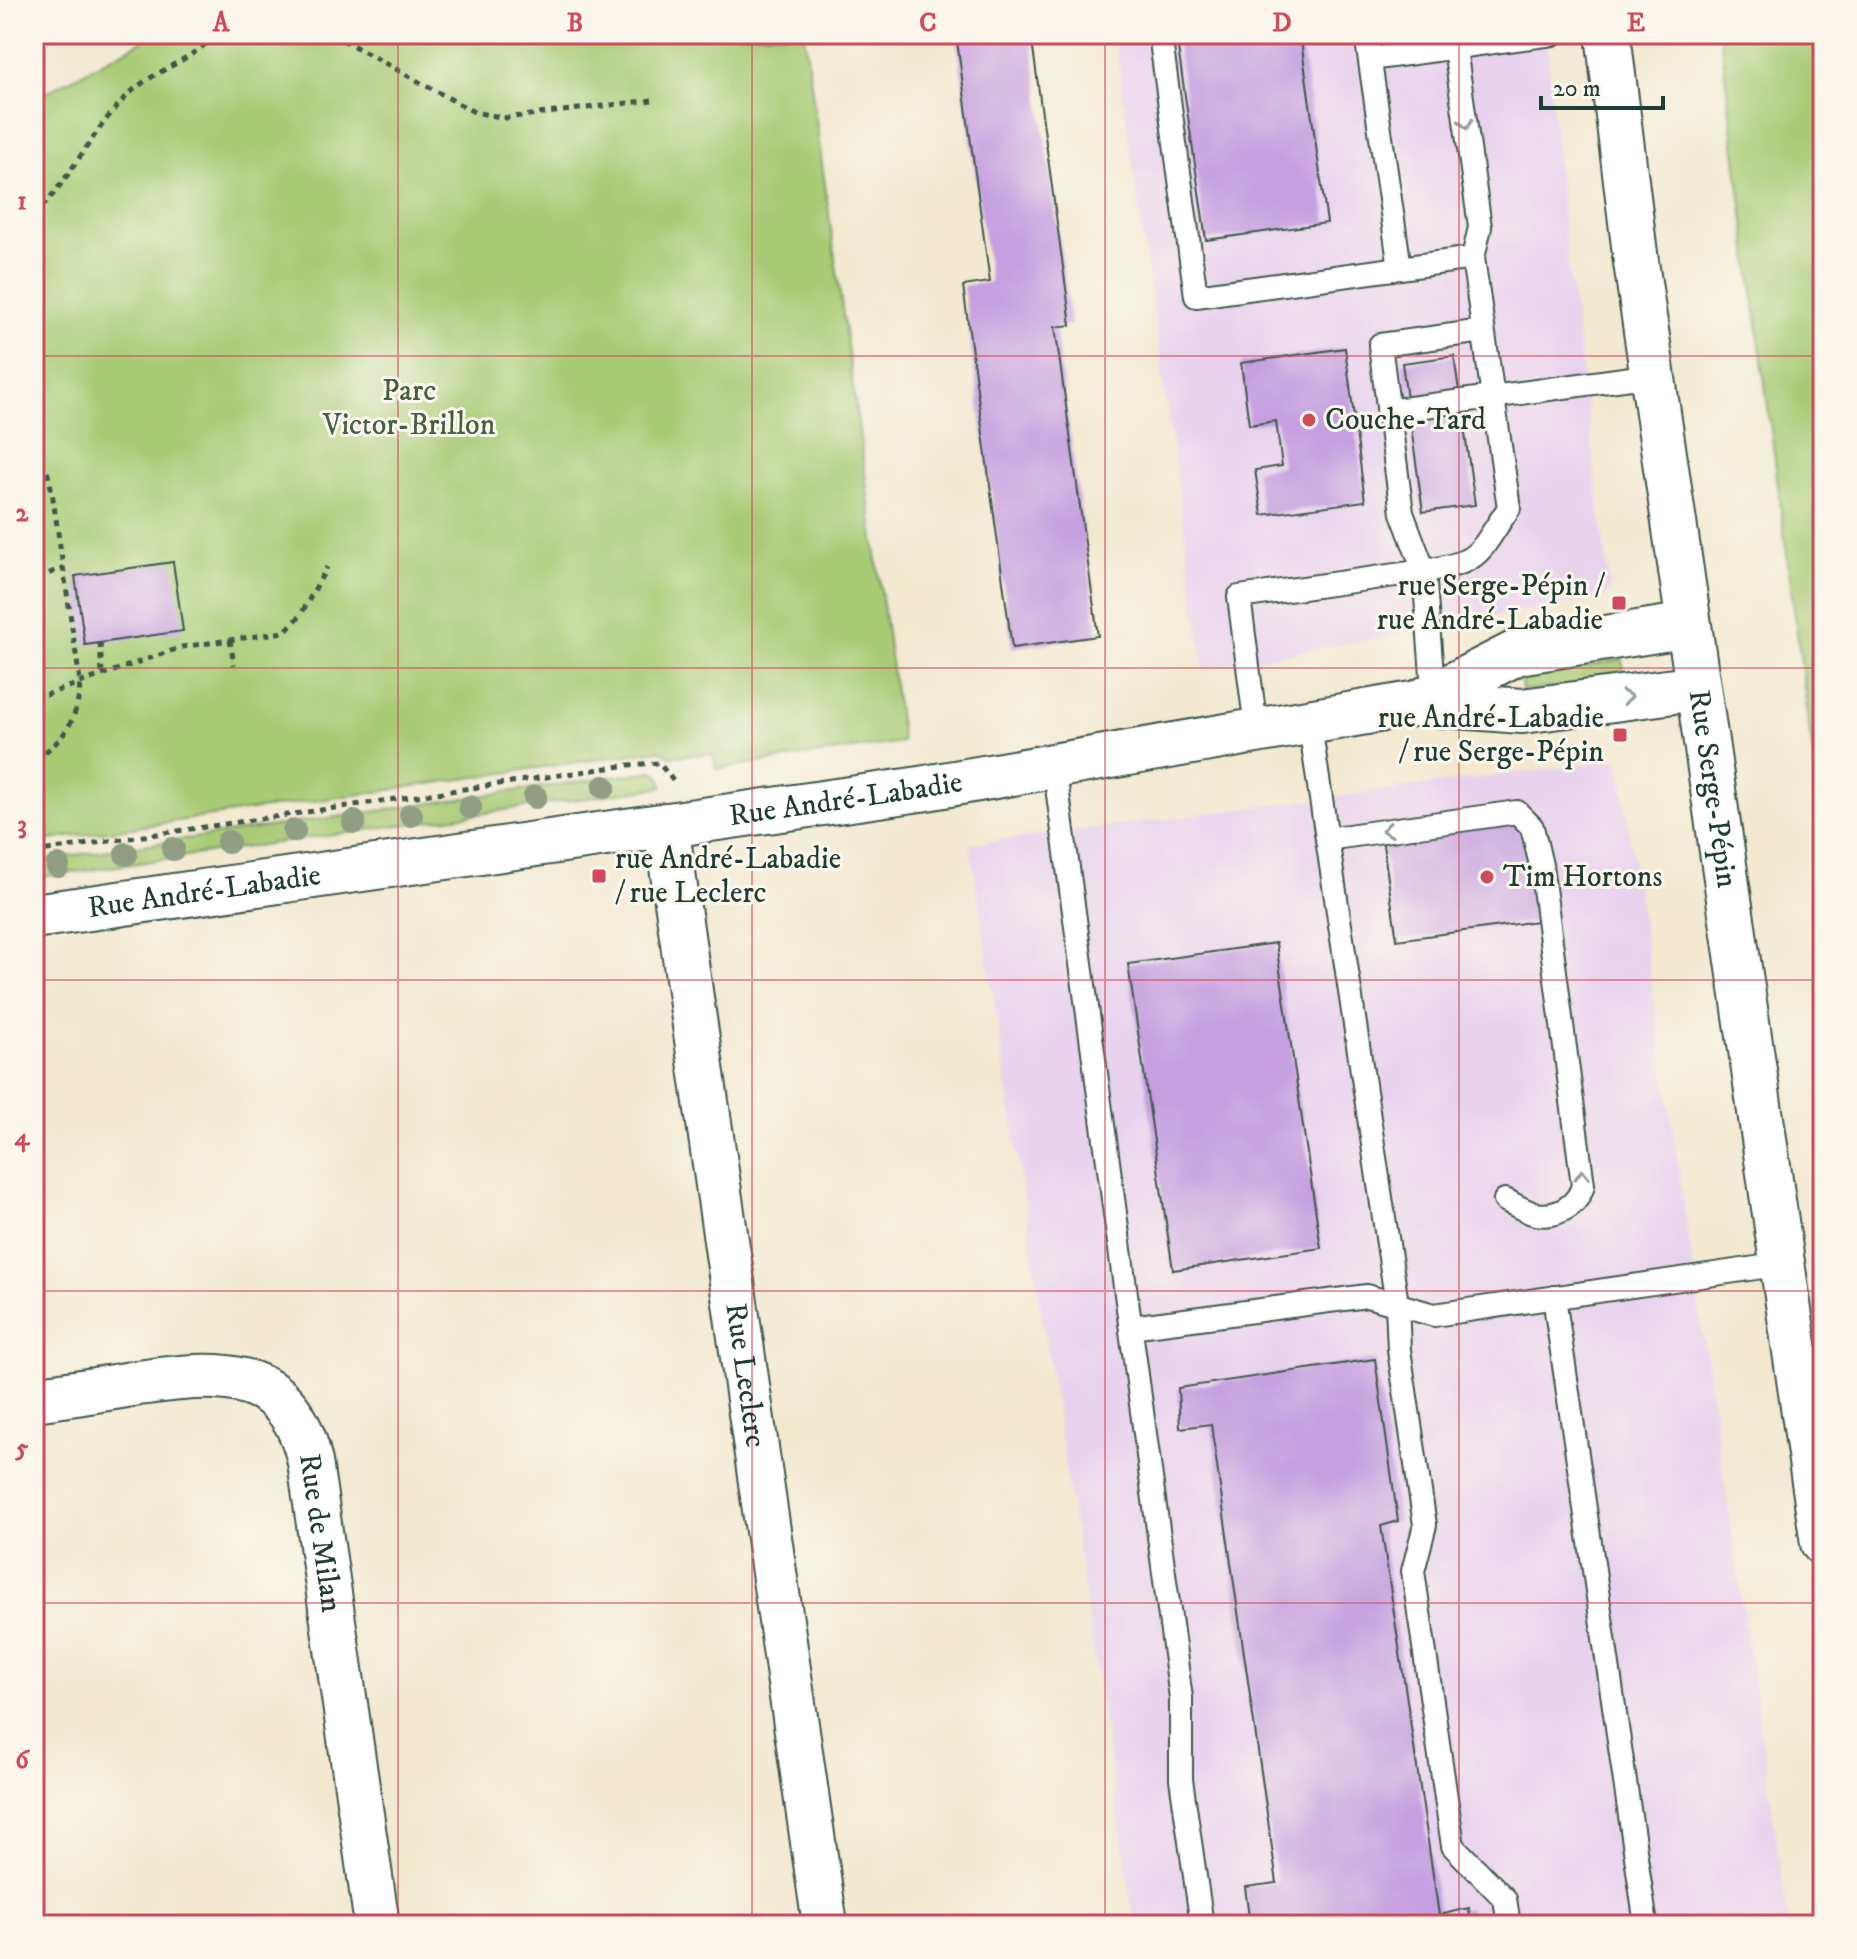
<svg xmlns="http://www.w3.org/2000/svg" width="1857" height="1959" font-family="'IM FELL DW Pica',serif">
	<rect width="100%" height="100%" fill="#fbf7ec"/>
	<filter id="ink" filterUnits="userSpaceOnUse"><feTurbulence type="fractalNoise" baseFrequency=".0125" numOctaves="2"/><feDisplacementMap in="SourceGraphic" scale="16" xChannelSelector="R" yChannelSelector="G"/><feConvolveMatrix kernelMatrix="1 2 1 2 8 2 1 2 1" color-interpolation-filters="sRGB"/></filter>
	<filter id="wash" filterUnits="userSpaceOnUse"><feTurbulence type="fractalNoise" baseFrequency=".006" numOctaves="4" result="noise"/><feDisplacementMap in="SourceGraphic" scale="32" xChannelSelector="R" yChannelSelector="G"/><feGaussianBlur stdDeviation="1.8" result="paint"/><feColorMatrix in="noise" values="0 0 0 0 0 0 0 0 0 0 0 0 0 0 0 0 0 1.4 0 .05"/><feComposite in="paint" operator="in"/></filter>
	<g filter="url(#wash)">
		<rect width="100%" height="100%" fill="#f2e9d0"/>
		<!-- built -->
		<g fill="#e8d2ee">
			<polygon points="1114,34 1546,34 1565,242 1610,587 1605,597 1204,669"/>
			<polygon points="1619,760 1789,1925 1135,1925 970,844"/>
		</g>
		<!-- green -->
		<g fill="#a8cb74" stroke="#648454" stroke-width="2">
			<polygon points="155,34 804,34 902,742 716,769 713,754 670,756 660,750 34,842 34,99"/>
			<polygon points="1720,34 1823,34 1823,834"/>
			<polygon points="1622,659 1625,681 1522,691 1521,679"/>
			<polygon points="652,771 659,774 663,787 34,878 34,861"/>
		</g>
		<g id="blocks">
			<!-- building -->
			<g fill="#c59fe0">
				<polygon points="956,34 1031,34 1071,325 1055,327 1098,636 1012,648 963,286 990,282"/>
				<polygon points="1176,34 1300,34 1327,223 1206,240"/>
				<polygon points="1345,348 1365,501 1262,515 1255,470 1282,466 1276,421 1249,425 1241,363"/>
				<polygon points="1454,356 1475,505 1423,512 1402,363"/>
				<polygon points="173,562 183,631 85,645 75,576"/>
				<polygon points="1524,820 1538,921 1397,940 1382,838"/>
				<polygon points="1276,943 1321,1248 1173,1270 1128,964"/>
				<polygon points="1375,1359 1398,1521 1381,1526 1439,1915 1469,1908 1471,1925 1250,1925 1245,1887 1277,1883 1211,1424 1180,1428 1178,1388"/>
			</g>
		</g>
	</g>
	<g filter="url(#ink)">
		<use href="#blocks" fill-opacity="0" stroke="#3f574b" stroke-width="2"/>
		<g fill="none" stroke-linecap="round" stroke-linejoin="round">
			<!-- service casing -->
			<g stroke="#3f574b" stroke-width="26">
				<g id="service">
					<polyline points="1160,34 1196,296 1473,258"/>
					<polyline points="1366,34 1400,268"/>
					<path d="M 1453,34 L 1480,227 L 1473,258 L 1509,508 C 1477,554 1483,562 1424,571 L 1402,513 L 1380,345 L 1483,331"/>
					<polyline points="1370,59 1553,34"/>
					<polyline points="1388,411 1653,375"/>
					<polyline points="1309,719 1397,1304 1399,1350 1425,1525 1413,1571 1453,1846 1505,1899 1509,1925"/>
					<polyline points="1256,728 1239,597 1424,571 1434,701"/>
					<polyline points="1054,765 1181,1698 1181,1779 1202,1925"/>
					<path d="M 1327,839 L 1517,812 L 1532,827 L 1541,865 L 1583,1185 C 1578,1206 1556,1218 1536,1214 C 1526,1212 1514,1204 1505,1200"/>
					<polyline points="1554,1297 1646,1925"/>
					<polyline points="1131,1327 1367,1296 1434,1315 1783,1264"/>
				</g>
			</g>
			<!-- minor casing -->
			<g stroke="#3f574b" stroke-width="48">
				<g id="minor">
					<path id="s1" d="M 666,825 L 825,1925"/>
					<path id="s2" d="M 34,1399 C 69,1394 104,1389 138,1383 C 217,1372 289,1364 310,1462 L 377,1925"/>
				</g>
			</g>
			<!-- tertiary casing -->
			<g stroke="#3f574b" stroke-width="48">
				<g id="tertiary">
					<path id="s3" d="M 1608,34 L 1636,262 L 1823,1543"/>
					<polyline points="1418,703 1518,652 1688,625"/>
					<path id="s4" d="M 34,916 L 920,789 L 1418,703 L 1522,711 L 1697,688"/>
				</g>
			</g>
			<!-- path -->
			<g stroke="#3f574b" stroke-width="5" stroke-dasharray="6 6" stroke-linecap="butt">
				<polyline points="332,34 474,112 506,118 652,100"/>
				<path d="M 34,215 C 71,180 92,129 129,94 C 154,70 194,60 215,34"/>
				<path d="M 34,452 L 48,474 L 52,492 L 80,681 C 79,716 66,741 34,759"/>
				<polyline points="38,578 64,567"/>
				<polyline points="230,640 234,665"/>
				<polyline points="100,643 102,673"/>
				<polyline points="34,699 182,647 284,632 300,616 327,567"/>
				<polyline points="34,852 628,765 659,763 674,782"/>
			</g>
			<!-- service -->
			<use href="#service" stroke="#fff" stroke-width="22"/>
			<!-- minor -->
			<use href="#minor" stroke="#fff" stroke-width="44"/>
			<!-- tertiary -->
			<use href="#tertiary" stroke="#fff" stroke-width="44"/>
		</g>
		<!-- trees -->
		<g fill="#919e83">
			<circle cx="604" cy="787" r="12"/>
			<circle cx="535" cy="797" r="12"/>
			<circle cx="470" cy="807" r="12"/>
			<circle cx="411" cy="815" r="12"/>
			<circle cx="354" cy="822" r="12"/>
			<circle cx="294" cy="831" r="12"/>
			<circle cx="228" cy="842" r="12"/>
			<circle cx="173" cy="849" r="12"/>
			<circle cx="126" cy="854" r="12"/>
			<circle cx="58" cy="866" r="12"/>
		</g>
		<!-- one-way arrows -->
		<defs><path id="oneway-chevron" d="M-2-3.5L2.5 0L-2 3.5" fill="none" stroke-width="1.6" stroke-linecap="round" stroke-linejoin="round" transform="scale(2)"/></defs>
		<g stroke="#8f9e9a">
			<use href="#oneway-chevron" transform="translate(1466 124) rotate(82)"/>
			<use href="#oneway-chevron" transform="translate(1627 697) rotate(-7)"/>
			<use href="#oneway-chevron" transform="translate(1387 830) rotate(172)"/>
			<use href="#oneway-chevron" transform="translate(1582 1175) rotate(-92)"/>
		</g>
	</g>
	<!-- grid -->
	<path fill="none" stroke="#d1495b" stroke-width="2" stroke-opacity="0.55" d="M 398,34 L 398,1925M 752,34 L 752,1925M 1105,34 L 1105,1925M 1459,34 L 1459,1925M 34,356 L 1823,356M 34,668 L 1823,668M 34,980 L 1823,980M 34,1291 L 1823,1291M 34,1603 L 1823,1603"/>
	<!-- markers -->
	<g fill="#d1495b" stroke="#fbf7ec" stroke-width="3">
		<circle cx="1309" cy="420" r="8"/>
		<rect x="1611" y="595" width="16" height="16" rx="4"/>
		<rect x="1612" y="727" width="16" height="16" rx="4"/>
		<rect x="591" y="868" width="16" height="16" rx="4"/>
		<circle cx="1487" cy="877" r="8"/>
	</g>
	<g text-anchor="middle" dominant-baseline="central" stroke-width="6" stroke-linejoin="round" paint-order="stroke">
		<!-- park labels -->
		<g font-size="30" fill="#416044" stroke="#fbf7ec">
			<text x="409" y="391">Parc<tspan x="409" dy="34">Victor-Brillon</tspan></text>
		</g>
		<!-- poi labels -->
		<g font-size="30" fill="#1f3d34" stroke="#fbf7ec" text-anchor="start">
			<text x="1325" y="420">Couche-Tard</text>
			<text x="1603" y="586" text-anchor="end">rue Serge-Pépin /<tspan x="1603" dy="34">rue André-Labadie</tspan></text>
			<text x="1604" y="718" text-anchor="end">rue André-Labadie<tspan x="1604" dy="34">/ rue Serge-Pépin</tspan></text>
			<text x="615" y="859">rue André-Labadie<tspan x="615" dy="34">/ rue Leclerc</tspan></text>
			<text x="1503" y="877">Tim Hortons</text>
		</g>
		<!-- street labels -->
		<g font-size="30" fill="#1f3d34" stroke="#fbf7ec">
			<text stroke="none"><textPath href="#s3" startOffset="762">Rue Serge-Pépin</textPath></text>
			<text stroke="none"><textPath href="#s4" startOffset="820">Rue André-Labadie</textPath></text>
			<text stroke="none"><textPath href="#s4" startOffset="172">Rue André-Labadie</textPath></text>
			<text stroke="none"><textPath href="#s1" startOffset="556">Rue Leclerc</textPath></text>
			<text stroke="none"><textPath href="#s2" startOffset="394">Rue de Milan</textPath></text>
		</g>
	</g>
	<!-- margin -->
	<rect width="1857" height="1959" fill="none" stroke="#fbf7ec" stroke-width="88"/>
	<!-- scale -->
	<path d="M1541 96v12h122v-12" fill="none" stroke="#1f3d34" stroke-width="4"/>
	<text x="1553" y="96" font-size="24" fill="#1f3d34" stroke="#fbf7ec" stroke-width="6" paint-order="stroke">20 m</text>
	<rect x="44" y="44" width="1769" height="1871" fill="none" stroke="#d1495b" stroke-width="3"/>
	<g font-size="26" text-anchor="middle" font-weight="bold" fill="#d1495b">
		<text x="221" y="31">A</text>
		<text x="575" y="31">B</text>
		<text x="928" y="31">C</text>
		<text x="1282" y="31">D</text>
		<text x="1636" y="31">E</text>
		<text x="22" y="209">1</text>
		<text x="22" y="521">2</text>
		<text x="22" y="833">3</text>
		<text x="22" y="1145">4</text>
		<text x="22" y="1456">5</text>
		<text x="22" y="1768">6</text>
	</g>
</svg>
